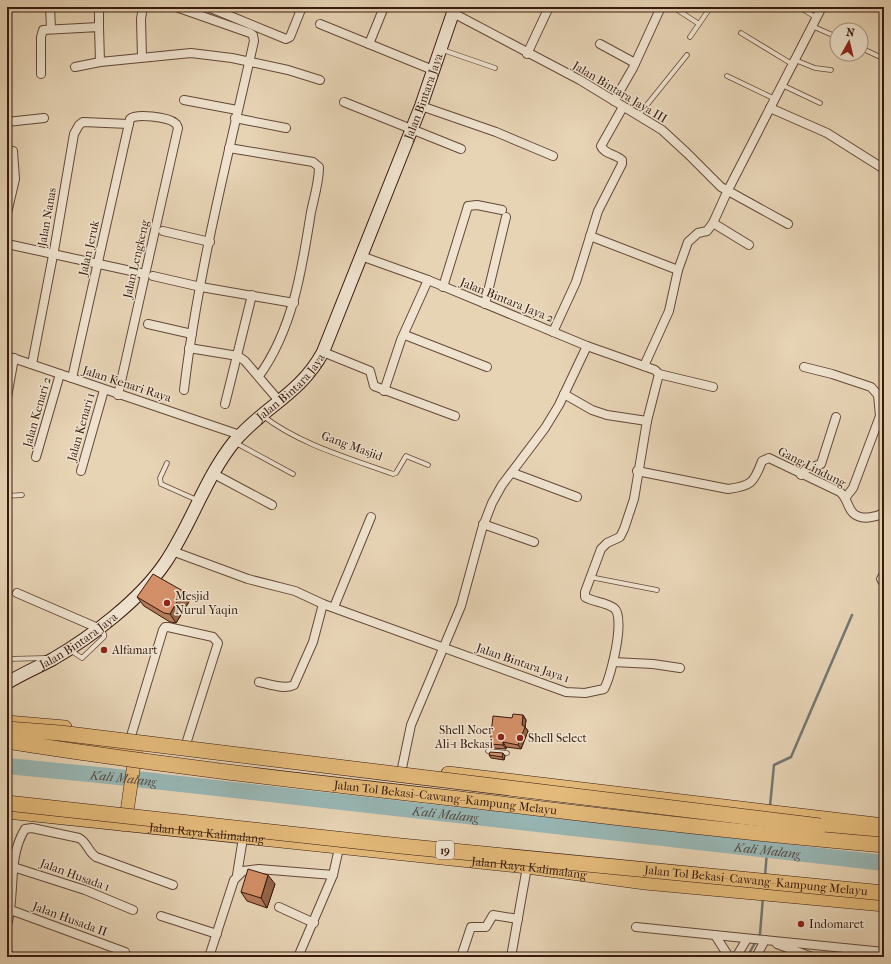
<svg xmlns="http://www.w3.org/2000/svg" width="891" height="964" font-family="'IM FELL French Canon',serif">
	<rect width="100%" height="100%" fill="#e7d4b5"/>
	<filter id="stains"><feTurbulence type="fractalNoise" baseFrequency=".005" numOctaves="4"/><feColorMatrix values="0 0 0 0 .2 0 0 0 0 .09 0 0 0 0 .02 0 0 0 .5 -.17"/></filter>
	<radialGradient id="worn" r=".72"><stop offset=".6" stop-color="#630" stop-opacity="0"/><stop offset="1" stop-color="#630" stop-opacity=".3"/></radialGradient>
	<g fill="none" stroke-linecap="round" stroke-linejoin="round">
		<!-- stream -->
		<g stroke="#727873" stroke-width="2.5">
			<polyline points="770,806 774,765 791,757 852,615"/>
			<polyline points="765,876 768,839"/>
			<polyline points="747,957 760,934 763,897"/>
		</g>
		<!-- river -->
		<path stroke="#98b7b5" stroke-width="16" id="s1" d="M 7,766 L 109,776 L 884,863"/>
		<!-- lane casing -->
		<g stroke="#644838" stroke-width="5.5">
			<g id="lane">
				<polyline points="673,7 699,24"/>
				<polyline points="799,7 817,18"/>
				<polyline points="812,26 837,37"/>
				<polyline points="741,33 792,64"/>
				<polyline points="690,37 710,8"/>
				<polyline points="861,48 878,56"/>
				<polyline points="443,50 495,68"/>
				<polyline points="795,60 815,68 831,70"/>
				<polyline points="727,76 775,99"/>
				<polyline points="782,85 820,103"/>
				<polyline points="638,116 687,55"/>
				<path d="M 263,416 C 301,445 349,458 393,474 L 396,473 L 406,456 L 428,465"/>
				<polyline points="236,443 293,474"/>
				<polyline points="167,463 160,478 161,484 197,500"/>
				<polyline points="7,496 22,495"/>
				<polyline points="590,577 657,590"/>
				<polyline points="70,650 82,658 104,637 104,634 100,630"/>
				<polyline points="7,659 46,658"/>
				<polyline points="488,751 507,753"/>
			</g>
		</g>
		<!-- street casing -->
		<g stroke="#644838" stroke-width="10">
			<g id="street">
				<polyline points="50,7 51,29"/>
				<path d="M 176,7 L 250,33 L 253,35 L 254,41 C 228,156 198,272 184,390"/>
				<polyline points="208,7 286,39 290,37 302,7"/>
				<polyline points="453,13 580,80 662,130 687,153 721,187 788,224"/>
				<polyline points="320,24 433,70"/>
				<polyline points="99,27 99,7"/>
				<polyline points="369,44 384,7"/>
				<polyline points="600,44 635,63"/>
				<polyline points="527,54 549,7"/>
				<polyline points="142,57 141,19 143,7"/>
				<polyline points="75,67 100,62 191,53 232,58 288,70 320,80"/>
				<polyline points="41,74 41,37 43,30 99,27 100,62"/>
				<polyline points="184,100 237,110"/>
				<polyline points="614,101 633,68 661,7"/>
				<polyline points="344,102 461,149"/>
				<polyline points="421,106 496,132 553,156"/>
				<polyline points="770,108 827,133 884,169"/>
				<polyline points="235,118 286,128"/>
				<polyline points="7,122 44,118"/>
				<path d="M 229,148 L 313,162 L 319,167 C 319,182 314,198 311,212 C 302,269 293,329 259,376"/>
				<polyline points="7,213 15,179 13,151"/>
				<polyline points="713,223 749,245"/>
				<polyline points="163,231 210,242"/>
				<polyline points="590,236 678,270"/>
				<polyline points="7,244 145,274"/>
				<polyline points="153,276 201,287 294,303"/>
				<polyline points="443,287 468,206 477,205 502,210"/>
				<polyline points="485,304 506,217"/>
				<polyline points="148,324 192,334"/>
				<path d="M 553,332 L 576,282 L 598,211 L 622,164 L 622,160 C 616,154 604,154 601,146 L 623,107"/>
				<polyline points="405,335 487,367"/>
				<polyline points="189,348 238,356 245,361 280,402"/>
				<polyline points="323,352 370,371 374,386 455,416"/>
				<polyline points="7,356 240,435"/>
				<polyline points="32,364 55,245 74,134 79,125 83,122 129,124"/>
				<polyline points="644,366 669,311 678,270 688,242 698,233 707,231 713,223 727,192 822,7"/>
				<polyline points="804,367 832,374 871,387 878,395 880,416 853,488 846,497"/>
				<polyline points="659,374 713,387"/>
				<path d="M 72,378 L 130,119 C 136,113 168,117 175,123 C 177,124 177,126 178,128 L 118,395"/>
				<polyline points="384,391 401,340 428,280"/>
				<polyline points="564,394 592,410 607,415 647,421"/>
				<polyline points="7,397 14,358"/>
				<polyline points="225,404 252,295"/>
				<polyline points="36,457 60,374"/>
				<polyline points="81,471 104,390"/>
				<path d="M 637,471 L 728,489 C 751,486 754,483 762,461 L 769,458 L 840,492 C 848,499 847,507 853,513 C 861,521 876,517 884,513"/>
				<polyline points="513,473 577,497"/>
				<polyline points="214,474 272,505"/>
				<polyline points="801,475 806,469 821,464 836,417"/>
				<polyline points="483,524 534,542"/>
				<path d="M 172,551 L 248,579 L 295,591 L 323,604 L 566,692 L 585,693 L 604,689 C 611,677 626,617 614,608 C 605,602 593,602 585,597 L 585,592 L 601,549 L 607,543 L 620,537 L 624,529 L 634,499 L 647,421 L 659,374 L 655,370 L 587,346 L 428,280 L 361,256"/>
				<polyline points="884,574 881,579 884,584"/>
				<polyline points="17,593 98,628"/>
				<polyline points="334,607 371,517"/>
				<polyline points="613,662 653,664 680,668"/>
				<path d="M 259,682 C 269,684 285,690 294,685 L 313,642 L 323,604"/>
				<polyline points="131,736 163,630 165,627 168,627 213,637 218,643 186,744"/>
				<polyline points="402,768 411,725 461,606 482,529 492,503 502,485 545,428 559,405 587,346"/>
				<polyline points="7,865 85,890 133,910"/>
				<polyline points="237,875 243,838"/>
				<polyline points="279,907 314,923"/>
				<polyline points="8,909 125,952"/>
				<polyline points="161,916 217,934"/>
				<path d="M 7,925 C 16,894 7,858 25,829 L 32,828 L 79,838 C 87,842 88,852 96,857 L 173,885"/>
				<polyline points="636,927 884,952"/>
				<polyline points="715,935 729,957"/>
				<polyline points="777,944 812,957"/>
				<polyline points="7,955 14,957"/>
				<polyline points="209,957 234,880 243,871 259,869 333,875 339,848"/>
				<polyline points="298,957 333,875"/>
				<polyline points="461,957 471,927 486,927 493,915 518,919"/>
				<polyline points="511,957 527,867"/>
				<polyline points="736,957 747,939"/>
				<polyline points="756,957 765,940"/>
			</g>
		</g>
		<!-- secondary casing -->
		<g stroke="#381a0f" stroke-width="14">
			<g id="secondary">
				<path id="s2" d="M 7,683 C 22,674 38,667 53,659 C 91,637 140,600 165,563 C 191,525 205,478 234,442 C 263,407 300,395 323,352 L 421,106 L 455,7"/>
			</g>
		</g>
		<!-- primary casing -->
		<g stroke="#381a0f" stroke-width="14">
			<g id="primary">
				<polyline points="7,722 65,727"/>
				<polyline points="67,741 136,752"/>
				<polyline points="448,773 884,825"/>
				<path id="s3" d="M 7,812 L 527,867 L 645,883 L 884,905"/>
				<polyline points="125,825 136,750"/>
			</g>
		</g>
		<!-- highway casing -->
		<g stroke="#381a0f" stroke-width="16">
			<polyline id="highway" points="820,826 884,833"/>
		</g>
		<!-- lane -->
		<use href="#lane" stroke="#efe3cf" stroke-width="4"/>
		<!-- street -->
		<use href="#street" stroke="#efe3cf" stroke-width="8"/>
		<!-- secondary -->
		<use href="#secondary" stroke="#efe3cf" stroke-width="12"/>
		<!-- primary -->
		<use href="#primary" stroke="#e4ba7a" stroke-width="13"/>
		<!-- highway -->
		<use href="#highway" stroke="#e4ba7a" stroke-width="15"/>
		<!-- highway-bridge casing -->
		<g stroke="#381a0f" stroke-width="16" stroke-linecap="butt">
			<g id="highway-bridge">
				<polyline points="7,729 60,733 820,826"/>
				<path id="s4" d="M 7,741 C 157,765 309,782 460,799 C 602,816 742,833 884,845"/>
				<path id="s5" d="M 7,803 L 401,846 L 884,893"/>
			</g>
		</g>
		<!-- highway-bridge -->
		<use href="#highway-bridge" stroke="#e4ba7a" stroke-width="15"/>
	</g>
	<!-- wall -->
	<g fill="#b57b59" stroke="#381a0f">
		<polygon points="137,597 190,600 176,623 170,622 144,606"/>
		<polygon points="523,715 526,720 525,727 528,731 521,749 506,747 506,749 493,748 490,744 512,718"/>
		<polygon points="489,755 505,756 504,760 491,758"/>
		<polygon points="275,884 267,908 247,901 241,892"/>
	</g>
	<!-- shaded-wall -->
	<g fill="#946448" stroke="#381a0f">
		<polygon points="183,591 190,600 176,623 170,614"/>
		<polygon points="523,715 526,720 525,727 528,731 521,749 518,745 522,725"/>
		<polygon points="503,742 506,747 506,749 503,745"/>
		<polygon points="503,753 505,756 504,760 502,757"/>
		<polygon points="268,875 275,884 267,908 261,898"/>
	</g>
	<!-- building -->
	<g fill="#d38f67" stroke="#381a0f">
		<polygon points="153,574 183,591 170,614 164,613 137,597"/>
		<polygon points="513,714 523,715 522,725 525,727 518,745 503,742 503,745 490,744 493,716 512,718"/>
		<polygon points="490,752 503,753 502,757 489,755"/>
		<polygon points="248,869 268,875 261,898 241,892"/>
	</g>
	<!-- markers -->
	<g fill="#8f2418" stroke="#efe3cf" stroke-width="1.5">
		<circle cx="167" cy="603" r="4"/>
		<circle cx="104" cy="650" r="4"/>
		<circle cx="501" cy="737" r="4"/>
		<circle cx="520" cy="738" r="4"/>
		<circle cx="801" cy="924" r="4"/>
	</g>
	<g text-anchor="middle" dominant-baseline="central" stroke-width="3" stroke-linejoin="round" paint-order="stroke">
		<!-- shield labels -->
		<rect fill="#efe3cf" stroke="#6f5649" stroke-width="1" x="436" y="841" width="18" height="18" rx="3"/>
		<g font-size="11" font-weight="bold" fill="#381a0f">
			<text x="445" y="850">19</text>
		</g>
		<!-- street labels -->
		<g font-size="12" fill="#381a0f" stroke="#efe3cf">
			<text transform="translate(620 92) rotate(31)">Jalan Bintara Jaya III</text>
			<text stroke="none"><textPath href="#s2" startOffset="742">Jalan Bintara Jaya</textPath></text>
			<text transform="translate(47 217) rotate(-80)">Jalan Nanas</text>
			<text transform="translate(89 248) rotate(-77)">Jalan Jeruk</text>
			<text transform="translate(136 259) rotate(-77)">Jalan Lengkeng</text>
			<text transform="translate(507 300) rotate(22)">Jalan Bintara Jaya 2</text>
			<text transform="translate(127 384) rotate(18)">Jalan Kenari Raya</text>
			<text stroke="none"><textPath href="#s2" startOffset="419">Jalan Bintara Jaya</textPath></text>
			<text transform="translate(37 412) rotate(-74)">Jalan Kenari 2</text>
			<text transform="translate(81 427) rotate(-74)">Jalan Kenari 1</text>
			<text transform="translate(352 446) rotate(20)">Gang Masjid</text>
			<text transform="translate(812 467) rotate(27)">Gang Lindung</text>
			<text stroke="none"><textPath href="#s2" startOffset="83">Jalan Bintara Jaya</textPath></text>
			<text transform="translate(523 663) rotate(19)">Jalan Bintara Jaya 1</text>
			<text stroke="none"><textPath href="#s4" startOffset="442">Jalan Tol Bekasi–Cawang–Kampung Melayu</textPath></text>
			<text stroke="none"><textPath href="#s3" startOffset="201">Jalan Raya Kalimalang</textPath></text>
			<text stroke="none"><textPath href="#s3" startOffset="525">Jalan Raya Kalimalang</textPath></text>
			<text transform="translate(75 875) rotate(20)">Jalan Husada 1</text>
			<text stroke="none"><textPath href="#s5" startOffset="753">Jalan Tol Bekasi–Cawang–Kampung Melayu</textPath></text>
			<text transform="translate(70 919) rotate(20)">Jalan Husada II</text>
		</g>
		<!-- poi labels -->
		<g font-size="12" fill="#381a0f" stroke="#efe3cf" text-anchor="start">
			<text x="175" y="596">Mesjid<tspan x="175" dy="14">Nurul Yaqin</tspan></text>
			<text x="112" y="650">Alfamart</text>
			<text x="493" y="730" text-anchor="end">Shell Noer<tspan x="493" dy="14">Ali-1 Bekasi</tspan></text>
			<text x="528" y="738">Shell Select</text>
			<text x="809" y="924">Indomaret</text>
		</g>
		<!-- water labels -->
		<g font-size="13" font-style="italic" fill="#554941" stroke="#efe3cf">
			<text stroke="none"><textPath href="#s1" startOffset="117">Kali Malang</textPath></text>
			<text stroke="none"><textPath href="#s1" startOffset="441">Kali Malang</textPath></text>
			<text stroke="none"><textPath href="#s1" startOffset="765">Kali Malang</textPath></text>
		</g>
	</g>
	<!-- margin -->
	<rect width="891" height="964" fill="none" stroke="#e7d4b5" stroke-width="24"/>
	<rect x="8" y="8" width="875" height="948" fill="none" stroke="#381a0f" stroke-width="2"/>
	<rect x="12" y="12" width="867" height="940" fill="none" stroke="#381a0f"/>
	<!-- north arrow -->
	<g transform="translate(849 42) rotate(8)"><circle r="19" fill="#efe3cf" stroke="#a69382"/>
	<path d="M0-3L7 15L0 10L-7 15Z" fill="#8f2418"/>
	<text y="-6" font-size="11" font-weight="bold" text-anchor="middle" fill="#381a0f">N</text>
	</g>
	<rect width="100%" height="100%" filter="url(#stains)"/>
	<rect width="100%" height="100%" fill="url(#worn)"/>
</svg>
